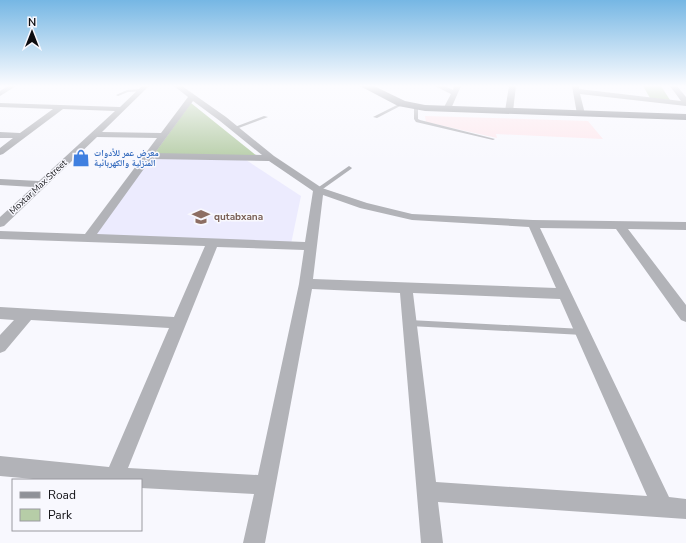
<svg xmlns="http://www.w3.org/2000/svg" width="686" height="543" font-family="'Nunito Sans','Noto Naskh Arabic',sans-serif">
	<rect width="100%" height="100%" fill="#f8f8fe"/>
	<!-- built -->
	<polygon fill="#ecebfe" points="150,158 246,160 301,196 291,244 88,237"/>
	<!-- medical -->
	<polygon fill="#fee8ed" points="425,116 588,121 603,139 496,134 497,138 426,122"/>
	<!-- green -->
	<g fill="#b6cda7">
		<polygon points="643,86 661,86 670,100 650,98"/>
		<polygon points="191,103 257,156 154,154"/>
	</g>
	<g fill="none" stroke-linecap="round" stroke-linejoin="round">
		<!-- lane -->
		<g fill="#b2b3b8" fill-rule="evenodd">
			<polygon points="142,89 144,90 143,91 128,92 118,96 116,95 127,90"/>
			<polygon points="401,103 404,104 377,118 373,117"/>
			<polygon points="416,106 418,107 418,119 420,120 495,139 493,140 416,122 414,119 414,107"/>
			<polygon points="264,116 268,117 236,129 232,128"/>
			<polygon points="349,166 352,168 351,169 320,191 316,191 316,189"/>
			<polygon points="409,320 583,329 586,330 587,332 586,334 583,335 409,326 406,325 405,323 406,321"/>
		</g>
		<!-- street -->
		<g fill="#b2b3b8" fill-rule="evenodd">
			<polygon points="8,86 16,86 0,96 0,91"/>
			<path d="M 142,86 L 149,86 L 102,132 L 161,133 L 188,97 L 174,86 L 182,86 L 226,117 L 274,156 L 322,188 L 367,203 L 412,214 L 533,220 L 686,222 L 686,230 L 628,229 L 686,305 L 686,322 L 681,320 L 616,229 L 540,228 L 669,497 L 686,499 L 686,519 L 438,502 L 443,543 L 421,543 L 400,293 L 312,289 L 265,543 L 243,543 L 254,494 L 141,488 L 141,480 L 44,480 L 0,476 L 0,456 L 109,467 L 169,328 L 31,320 L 5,351 L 0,353 L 0,335 L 14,320 L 0,319 L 0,307 L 174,317 L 205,246 L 0,239 L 0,231 L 85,234 L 157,138 L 97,137 L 4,226 L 0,227 L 0,217 L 33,187 L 0,185 L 0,179 L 39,181 L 115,111 L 63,109 L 3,154 L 0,155 L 0,148 L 13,138 L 0,138 L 0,132 L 20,133 L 53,109 L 0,107 L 0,103 L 120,107 ZM 193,101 L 220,121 L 262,155 L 155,153 ZM 151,159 L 269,161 L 313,191 L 305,242 L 97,234 ZM 323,195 L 360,208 L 412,220 L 529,227 L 556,288 L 313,279 ZM 217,247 L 304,250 L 299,284 L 258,475 L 128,468 ZM 413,293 L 560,299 L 647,496 L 436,482 Z"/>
			<polygon points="435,86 445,86 453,90 454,86 461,86 450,111 444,111 443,109 451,94"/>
			<polygon points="509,86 516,86 513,111 509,113 505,111"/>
			<polygon points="572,86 579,86 579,89 681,101 670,86 677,86 686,97 686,106 580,94 585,114 581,116 577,114"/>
		</g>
		<!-- secondary -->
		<polygon fill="#8f9198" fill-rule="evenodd" points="360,86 374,86 405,101 425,105 686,114 686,120 425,111 398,106"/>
	</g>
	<!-- sky -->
	<linearGradient id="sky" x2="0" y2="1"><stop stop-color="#76b7e4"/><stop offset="0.53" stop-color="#fcfcff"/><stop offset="1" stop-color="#fcfcff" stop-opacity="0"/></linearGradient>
	<rect width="686" height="162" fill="url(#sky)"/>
	<!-- icons -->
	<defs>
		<g id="shop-bare" transform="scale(1.38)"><path d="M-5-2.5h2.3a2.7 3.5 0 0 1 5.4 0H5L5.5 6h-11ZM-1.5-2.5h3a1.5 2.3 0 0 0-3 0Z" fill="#3f7fe0" stroke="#f8f8fe" stroke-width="2.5" paint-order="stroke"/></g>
		<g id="school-bare" transform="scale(1.38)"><path d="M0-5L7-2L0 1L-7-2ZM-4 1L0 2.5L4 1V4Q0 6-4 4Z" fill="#8d6e63" stroke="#f8f8fe" stroke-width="2.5" paint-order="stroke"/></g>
	</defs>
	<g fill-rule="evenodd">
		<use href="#shop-bare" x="81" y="158"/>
		<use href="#school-bare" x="201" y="217"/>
	</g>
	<g text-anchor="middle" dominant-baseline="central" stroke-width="3" stroke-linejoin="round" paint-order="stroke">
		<!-- far-shop labels -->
		<g font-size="9" font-weight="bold" fill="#366cbe" stroke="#f8f8fe" text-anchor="start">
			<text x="94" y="153">معرض عمر للأدوات<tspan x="94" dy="10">المنزلية والكهربائية</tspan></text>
		</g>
		<!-- far-street labels -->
		<g font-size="9" fill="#0d0d11" stroke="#f8f8fe">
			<text transform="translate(38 187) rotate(-43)">Moxtar Max Street</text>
		</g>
		<!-- education labels -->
		<g font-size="10" font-weight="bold" fill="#785e54" stroke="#f8f8fe" text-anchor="start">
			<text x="214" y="217">qutabxana</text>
		</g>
	</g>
	<!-- legend -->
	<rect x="12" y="479" width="130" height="52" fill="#f8f8fe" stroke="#9a9a9f"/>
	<rect x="20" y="492" width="20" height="6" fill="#8f9198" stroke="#9a9a9f"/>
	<text x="48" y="499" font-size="12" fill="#0d0d11">Road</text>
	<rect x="20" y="509" width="20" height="12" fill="#b6cda7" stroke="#9a9a9f"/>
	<text x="48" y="519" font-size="12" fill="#0d0d11">Park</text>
	<!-- north arrow -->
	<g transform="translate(32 32)" stroke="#f8f8fe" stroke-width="3" paint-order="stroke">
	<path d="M0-3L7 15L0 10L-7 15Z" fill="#0d0d11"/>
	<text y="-6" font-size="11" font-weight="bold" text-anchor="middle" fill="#0d0d11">N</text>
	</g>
</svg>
